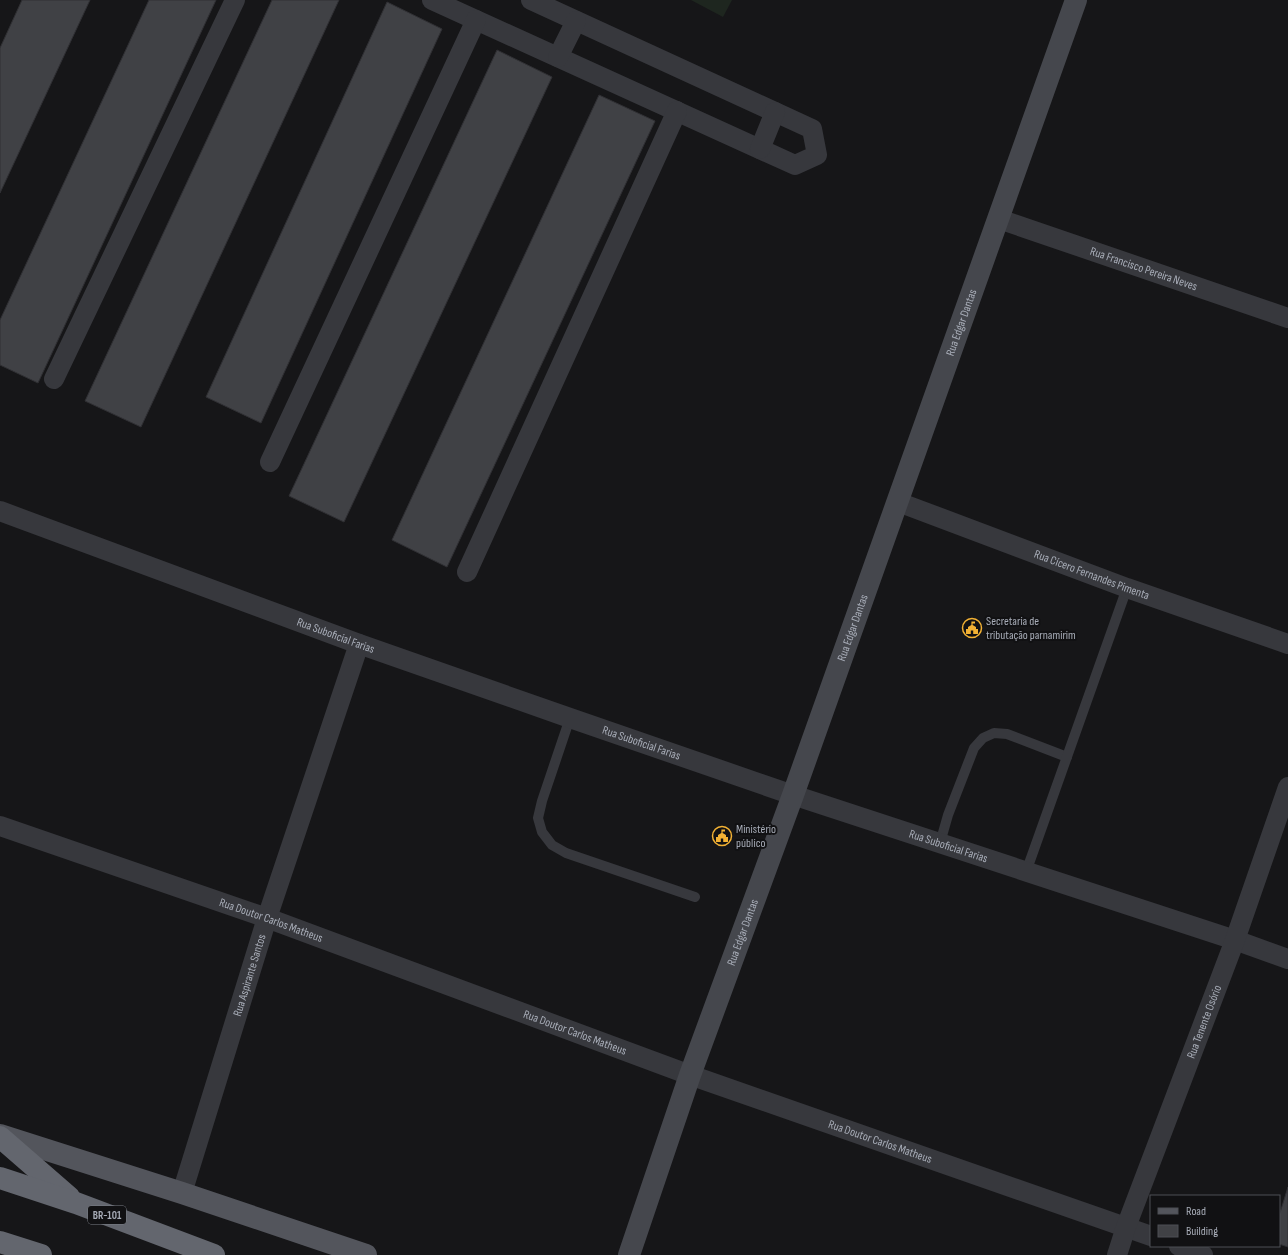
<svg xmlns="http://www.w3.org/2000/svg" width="1288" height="1255" font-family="'Sofia Sans Condensed',sans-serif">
	<rect width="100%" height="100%" fill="#161618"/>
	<!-- green -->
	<polygon fill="#1e261f" points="691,0 732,0 723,17"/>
	<!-- building -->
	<g fill="#404145" stroke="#303034">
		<polygon points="22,0 90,0 0,193 0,48"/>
		<polygon points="149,0 216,0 38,383 0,365 0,320"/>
		<polygon points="272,0 339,0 141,427 85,401"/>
		<polygon points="387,2 442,29 261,423 206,397"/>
		<polygon points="497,50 552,77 344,522 289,496"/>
		<polygon points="599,95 655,121 447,567 392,540"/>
		<polygon points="1288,1187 1288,1247 1279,1244 1279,1216"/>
	</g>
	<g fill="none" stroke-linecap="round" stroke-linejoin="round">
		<!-- lane -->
		<g stroke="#37383d" stroke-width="10">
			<polyline points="570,718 542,801 538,818 542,832 552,845 566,853 695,897"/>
			<polyline points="940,843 948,815 974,748 983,738 994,733 1007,734 1067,757"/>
			<polyline points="1026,872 1127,588"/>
		</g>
		<!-- street -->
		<g stroke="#37383d" stroke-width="20">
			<polyline points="432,0 795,165 817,155 812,129 531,0"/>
			<polyline points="558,57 576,21"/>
			<polyline points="760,149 775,112"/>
			<path id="s1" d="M 999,219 L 1288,318"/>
			<polyline points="54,379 235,0"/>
			<polyline points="270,462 476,20"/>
			<path id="s2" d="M 898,502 L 1127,588 L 1288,644"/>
			<path id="s3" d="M 0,511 L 359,644 L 570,718 L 793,795 L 1235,940 L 1288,959"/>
			<polyline points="467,572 677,111"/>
			<path id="s4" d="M 0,826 L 267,918 L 690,1075 L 1151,1236"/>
			<path id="s5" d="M 182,1193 L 267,918 L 359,644"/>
			<polyline points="1179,1246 1203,1255"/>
			<path id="s6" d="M 1117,1255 L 1126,1227 L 1235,940 L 1288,787"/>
		</g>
		<!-- secondary -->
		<path stroke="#45474d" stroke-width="22" id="s7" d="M 629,1255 L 690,1075 L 793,795 L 1076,0"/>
		<!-- primary -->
		<polyline stroke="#53555c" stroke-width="22" points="0,1135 182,1193 366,1255"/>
		<!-- highway -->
		<g stroke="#63666e" stroke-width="22">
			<polyline points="0,1137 69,1197"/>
			<polyline points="0,1178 76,1203 214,1255"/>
			<polyline points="0,1242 41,1255"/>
		</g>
	</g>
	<!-- icons -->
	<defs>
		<g id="civic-ring" transform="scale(1)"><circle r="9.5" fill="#111113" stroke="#f2b134" stroke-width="1.5"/><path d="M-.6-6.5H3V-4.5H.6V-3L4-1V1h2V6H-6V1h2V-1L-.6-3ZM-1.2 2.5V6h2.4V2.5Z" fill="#f2b134"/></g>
	</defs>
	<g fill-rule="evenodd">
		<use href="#civic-ring" x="972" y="628"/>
		<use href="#civic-ring" x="722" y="836"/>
	</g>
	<g text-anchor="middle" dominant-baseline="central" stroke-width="4" stroke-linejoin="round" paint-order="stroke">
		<!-- shield labels -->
		<rect fill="#111113" stroke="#7b7e86" stroke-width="1" x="88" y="1206" width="38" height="18" rx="3"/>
		<g font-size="11" font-weight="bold" fill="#a8adb8">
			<text x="107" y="1215">BR-101</text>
		</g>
		<!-- street labels -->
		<g font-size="12" fill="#a8adb8" stroke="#111113">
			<text stroke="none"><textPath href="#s1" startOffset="153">Rua Francisco Pereira Neves</textPath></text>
			<text stroke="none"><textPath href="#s7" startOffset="990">Rua Edgar Dantas</textPath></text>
			<text stroke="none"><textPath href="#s2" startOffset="207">Rua Cícero Fernandes Pimenta</textPath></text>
			<text stroke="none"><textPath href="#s7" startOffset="666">Rua Edgar Dantas</textPath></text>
			<text stroke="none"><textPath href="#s3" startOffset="358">Rua Suboficial Farias</textPath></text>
			<text stroke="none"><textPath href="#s3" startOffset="682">Rua Suboficial Farias</textPath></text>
			<text stroke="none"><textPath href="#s3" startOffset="1006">Rua Suboficial Farias</textPath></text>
			<text stroke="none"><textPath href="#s4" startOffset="287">Rua Doutor Carlos Matheus</textPath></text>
			<text stroke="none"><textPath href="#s7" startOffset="342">Rua Edgar Dantas</textPath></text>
			<text stroke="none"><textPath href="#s5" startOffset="228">Rua Aspirante Santos</textPath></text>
			<text stroke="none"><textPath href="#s6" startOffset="249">Rua Tenente Osório</textPath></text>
			<text stroke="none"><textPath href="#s4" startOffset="611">Rua Doutor Carlos Matheus</textPath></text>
			<text stroke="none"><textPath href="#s4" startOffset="935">Rua Doutor Carlos Matheus</textPath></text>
		</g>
		<!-- poi labels -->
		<g font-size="12" fill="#a8adb8" stroke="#111113" text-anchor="start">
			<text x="986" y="621">Secretaria de<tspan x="986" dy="14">tributação parnamirim</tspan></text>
			<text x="736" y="829">Ministério<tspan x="736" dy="14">público</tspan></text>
		</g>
	</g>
	<!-- legend -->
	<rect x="1150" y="1195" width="130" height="52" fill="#111113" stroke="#4d4f55"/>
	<rect x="1158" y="1208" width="20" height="6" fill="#53555c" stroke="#4d4f55"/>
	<text x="1186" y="1215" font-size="12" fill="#a8adb8">Road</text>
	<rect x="1158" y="1225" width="20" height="12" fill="#404145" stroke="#4d4f55"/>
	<text x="1186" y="1235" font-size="12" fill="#a8adb8">Building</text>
</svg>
